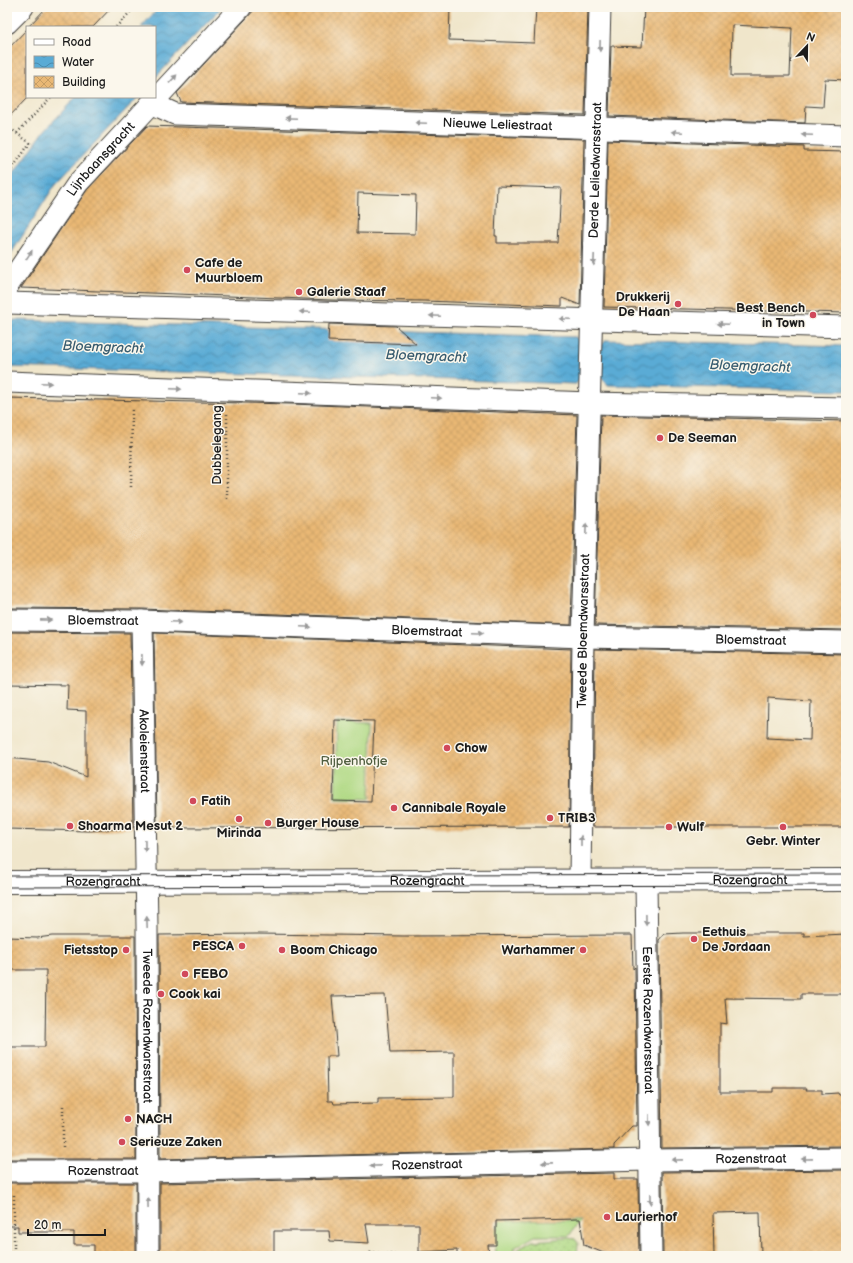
<svg xmlns="http://www.w3.org/2000/svg" width="853" height="1263" font-family="'Balsamiq Sans',sans-serif">
	<defs>
		<pattern id="grass-dots" width="8" height="8" patternUnits="userSpaceOnUse"><rect width="8" height="8" fill="#b0d984"/><path d="M2 2h.1M6 6h.1" fill="none" stroke="#97ba71" stroke-width="1.8" stroke-linecap="round"/></pattern>
		<pattern id="water-waves" width="16" height="10" patternUnits="userSpaceOnUse"><rect width="16" height="10" fill="#5aabd5"/><path d="M0 5q4-4 8 0t8 0" fill="none" stroke="#4a8aac"/></pattern>
		<pattern id="building-cross-hatch" width="8" height="8" patternUnits="userSpaceOnUse"><rect width="8" height="8" fill="#e9b875"/><path d="M0 0l8 8M0 8l8-8" fill="none" stroke="#c79e65"/></pattern>
	</defs>
	<rect width="100%" height="100%" fill="#fbf7ec"/>
	<filter id="ink" filterUnits="userSpaceOnUse"><feTurbulence type="fractalNoise" baseFrequency=".025" numOctaves="2"/><feDisplacementMap in="SourceGraphic" scale="8" xChannelSelector="R" yChannelSelector="G"/><feConvolveMatrix kernelMatrix="1 2 1 2 8 2 1 2 1" color-interpolation-filters="sRGB"/></filter>
	<filter id="wash" filterUnits="userSpaceOnUse"><feTurbulence type="fractalNoise" baseFrequency=".012" numOctaves="4" result="noise"/><feDisplacementMap in="SourceGraphic" scale="16" xChannelSelector="R" yChannelSelector="G"/><feGaussianBlur stdDeviation="0.9" result="paint"/><feColorMatrix in="noise" values="0 0 0 0 0 0 0 0 0 0 0 0 0 0 0 0 0 1.4 0 .05"/><feComposite in="paint" operator="in"/></filter>
	<g filter="url(#wash)">
		<rect width="100%" height="100%" fill="#f0e6cb"/>
		<!-- grass -->
		<polygon fill="url(#grass-dots)" stroke="#667a50" points="568,1238 575,1239 578,1243 577,1256 516,1256 517,1250 532,1241"/>
		<!-- garden -->
		<g fill="#b0d984" stroke="#667a50">
			<polygon points="337,722 372,723 370,799 335,798"/>
			<polygon points="501,1218 505,1218 508,1221 580,1220 569,1236 535,1236 514,1248 513,1256 496,1256 495,1233"/>
		</g>
		<!-- water -->
		<g fill="url(#water-waves)" stroke="#3b6478">
			<polygon points="160,7 222,7 155,78 155,27 141,27"/>
			<polygon points="76,97 138,97 55,185 7,260 7,183 45,130"/>
			<path d="M 15,320 L 576,337 L 581,345 L 602,345 L 606,340 L 846,346 L 846,391 L 608,385 L 602,378 L 581,378 L 576,384 C 386,377 197,373 7,367 L 7,325 Z"/>
		</g>
		<g id="blocks">
			<!-- building -->
			<g fill="url(#building-cross-hatch)" fill-rule="evenodd">
				<polygon points="47,7 112,7 93,27 28,27"/>
				<polygon points="257,7 450,7 449,40 534,43 536,7 588,7 585,115 181,102 177,93"/>
				<path d="M 644,7 L 846,7 L 846,80 L 825,79 L 823,107 L 806,106 L 805,123 L 609,116 L 611,46 L 642,47 ZM 732,25 L 792,28 L 790,76 L 731,76 Z"/>
				<polygon points="27,29 27,98 7,119 7,50"/>
				<path d="M 147,126 L 584,139 L 580,305 L 562,298 L 562,306 L 424,301 L 331,300 L 21,288 L 87,190 ZM 497,186 L 561,188 L 558,243 L 497,243 L 497,236 L 495,236 ZM 358,193 L 416,195 L 415,234 L 357,233 Z"/>
				<polygon points="608,140 804,147 804,151 846,152 846,313 604,307"/>
				<polygon points="329,324 396,326 416,344 328,341"/>
				<polygon points="7,398 292,404 577,415 571,625 142,609 7,608"/>
				<polygon points="601,415 846,421 844,540 846,540 846,630 595,625"/>
				<polygon points="7,632 130,633 133,828 89,831 7,829 7,758 48,762 86,777 86,711 67,710 68,685 7,684"/>
				<path d="M 154,633 L 571,649 L 569,827 L 157,828 ZM 335,720 L 374,721 L 371,802 L 333,801 Z"/>
				<path d="M 595,649 L 846,654 L 846,827 L 593,827 ZM 768,698 L 811,701 L 810,740 L 767,738 Z"/>
				<polygon points="683,933 804,933 804,936 846,934 846,994 801,994 801,999 725,998 727,1024 720,1023 720,1092 773,1092 773,1088 807,1088 806,1090 822,1090 822,1094 838,1093 839,1095 846,1095 846,1146 662,1148 659,940 664,934"/>
				<path d="M 257,934 L 404,936 L 632,935 L 633,969 L 635,967 L 637,1126 L 632,1126 L 614,1145 L 614,1149 L 160,1159 L 159,935 ZM 385,995 L 390,1053 L 454,1052 L 454,1097 L 378,1098 L 378,1103 L 334,1104 L 333,1101 L 328,1101 L 327,1056 L 337,1056 L 332,996 Z"/>
				<polygon points="52,936 135,936 136,1159 7,1159 7,1047 45,1047 46,970 7,970 7,937 37,938"/>
				<polygon points="846,1170 846,1256 761,1256 760,1212 713,1213 714,1256 663,1256 662,1172"/>
				<polygon points="614,1173 614,1179 638,1179 639,1256 611,1256 584,1245 580,1219 576,1219 496,1221 496,1245 488,1245 489,1256 457,1256 457,1250 419,1252 419,1224 366,1224 369,1243 330,1241 329,1231 274,1231 274,1256 160,1256 160,1183"/>
				<polygon points="7,1183 136,1183 136,1256 94,1256 94,1245 74,1245 74,1232 18,1232 18,1226 7,1226"/>
			</g>
		</g>
	</g>
	<g filter="url(#ink)">
		<use href="#blocks" fill-opacity="0" stroke="#3c3a36" stroke-width="1"/>
		<g fill="none" stroke-linecap="round" stroke-linejoin="round">
			<!-- minor casing -->
			<g stroke="#3c3a36" stroke-width="23">
				<g id="minor">
					<polyline points="7,23 23,7"/>
					<path id="s1" d="M 151,103 L 175,114 L 846,136"/>
					<path id="s2" d="M 7,287 L 78,183 L 241,7"/>
					<polyline points="7,303 846,327"/>
					<polyline points="7,382 590,403 846,408"/>
					<path id="s3" d="M 7,620 L 142,621 L 583,637 L 846,642"/>
					<path id="s4" d="M 142,621 L 147,927 L 148,1256"/>
					<path id="s5" d="M 580,880 L 583,637 L 600,7"/>
					<path id="s6" d="M 646,881 L 651,1256"/>
					<path id="s7" d="M 7,1171 L 147,1171 L 649,1160 L 846,1158"/>
				</g>
			</g>
			<!-- tertiary casing -->
			<g stroke="#3c3a36" stroke-width="24">
				<g id="tertiary">
					<path id="s8" d="M 7,882 L 846,880"/>
				</g>
			</g>
			<!-- path -->
			<g stroke="#3c3a36" stroke-width="2.5" stroke-dasharray="1 3" stroke-linecap="butt">
				<polyline points="116,27 135,7"/>
				<polyline points="7,126 30,143 7,176"/>
				<polyline points="17,133 51,97"/>
				<polyline points="131,487 132,410"/>
				<polyline points="227,499 227,413"/>
				<polyline points="63,1106 63,1148"/>
				<polyline points="14,1256 14,1195"/>
				<polyline points="368,1256 371,1252 402,1256"/>
			</g>
			<!-- minor -->
			<use href="#minor" stroke="#fff" stroke-width="21"/>
			<!-- tertiary -->
			<use href="#tertiary" stroke="#fff" stroke-width="22"/>
			<!-- tram -->
			<g stroke="#1c1c1c" stroke-width="1">
				<polyline points="7,876 846,874"/>
				<polyline points="7,887 846,885"/>
			</g>
		</g>
		<!-- one-way arrows -->
		<defs><path id="oneway-solid" d="M-6-.8H1V-3.2L6.5 0L1 3.2V.8H-6Z"/></defs>
		<g fill="#999">
			<use href="#oneway-solid" transform="translate(600 46) rotate(91)"/>
			<use href="#oneway-solid" transform="translate(173 79) rotate(-47)"/>
			<use href="#oneway-solid" transform="translate(291 118) rotate(-178)"/>
			<use href="#oneway-solid" transform="translate(421 123) rotate(-178)"/>
			<use href="#oneway-solid" transform="translate(677 132) rotate(-178)"/>
			<use href="#oneway-solid" transform="translate(807 135) rotate(-178)"/>
			<use href="#oneway-solid" transform="translate(29 255) rotate(-56)"/>
			<use href="#oneway-solid" transform="translate(594 260) rotate(92)"/>
			<use href="#oneway-solid" transform="translate(305 312) rotate(-178)"/>
			<use href="#oneway-solid" transform="translate(435 316) rotate(-178)"/>
			<use href="#oneway-solid" transform="translate(565 319) rotate(-178)"/>
			<use href="#oneway-solid" transform="translate(723 324) rotate(-178)"/>
			<use href="#oneway-solid" transform="translate(46 383) rotate(3)"/>
			<use href="#oneway-solid" transform="translate(176 389) rotate(2)"/>
			<use href="#oneway-solid" transform="translate(306 393) rotate(2)"/>
			<use href="#oneway-solid" transform="translate(436 398) rotate(2)"/>
			<use href="#oneway-solid" transform="translate(586 529) rotate(-88)"/>
			<use href="#oneway-solid" transform="translate(46 620) rotate(1)"/>
			<use href="#oneway-solid" transform="translate(176 622) rotate(2)"/>
			<use href="#oneway-solid" transform="translate(306 627) rotate(2)"/>
			<use href="#oneway-solid" transform="translate(478 633) rotate(2)"/>
			<use href="#oneway-solid" transform="translate(142 660) rotate(89)"/>
			<use href="#oneway-solid" transform="translate(581 841) rotate(-90)"/>
			<use href="#oneway-solid" transform="translate(145 846) rotate(89)"/>
			<use href="#oneway-solid" transform="translate(646 920) rotate(89)"/>
			<use href="#oneway-solid" transform="translate(147 922) rotate(-92)"/>
			<use href="#oneway-solid" transform="translate(649 1120) rotate(89)"/>
			<use href="#oneway-solid" transform="translate(807 1159) rotate(179)"/>
			<use href="#oneway-solid" transform="translate(677 1160) rotate(179)"/>
			<use href="#oneway-solid" transform="translate(547 1163) rotate(179)"/>
			<use href="#oneway-solid" transform="translate(375 1166) rotate(179)"/>
			<use href="#oneway-solid" transform="translate(650 1199) rotate(89)"/>
			<use href="#oneway-solid" transform="translate(148 1203) rotate(-91)"/>
		</g>
	</g>
	<!-- markers -->
	<g fill="#d1495b" stroke="#fbf7ec" stroke-width="1.5">
		<circle cx="187" cy="270" r="4"/>
		<circle cx="299" cy="292" r="4"/>
		<circle cx="678" cy="304" r="4"/>
		<circle cx="813" cy="315" r="4"/>
		<circle cx="660" cy="438" r="4"/>
		<circle cx="447" cy="748" r="4"/>
		<circle cx="193" cy="801" r="4"/>
		<circle cx="394" cy="808" r="4"/>
		<circle cx="550" cy="818" r="4"/>
		<circle cx="239" cy="819" r="4"/>
		<circle cx="268" cy="823" r="4"/>
		<circle cx="70" cy="826" r="4"/>
		<circle cx="669" cy="827" r="4"/>
		<circle cx="783" cy="827" r="4"/>
		<circle cx="694" cy="939" r="4"/>
		<circle cx="242" cy="946" r="4"/>
		<circle cx="126" cy="950" r="4"/>
		<circle cx="282" cy="950" r="4"/>
		<circle cx="583" cy="950" r="4"/>
		<circle cx="185" cy="974" r="4"/>
		<circle cx="161" cy="994" r="4"/>
		<circle cx="128" cy="1119" r="4"/>
		<circle cx="122" cy="1142" r="4"/>
		<circle cx="607" cy="1217" r="4"/>
	</g>
	<g text-anchor="middle" dominant-baseline="central" stroke-width="3" stroke-linejoin="round" paint-order="stroke">
		<!-- street labels -->
		<g font-size="13" fill="#1c1c1c" stroke="#fbf7ec">
			<text stroke="none"><textPath href="#s1" startOffset="349">Nieuwe Leliestraat</textPath></text>
			<text stroke="none"><textPath href="#s2" startOffset="159">Lijnbaansgracht</textPath></text>
			<text stroke="none"><textPath href="#s5" startOffset="710">Derde Leliedwarsstraat</textPath></text>
			<text transform="translate(217 445) rotate(-90)">Dubbelegang</text>
			<text stroke="none"><textPath href="#s3" startOffset="96">Bloemstraat</textPath></text>
			<text stroke="none"><textPath href="#s3" startOffset="420">Bloemstraat</textPath></text>
			<text stroke="none"><textPath href="#s5" startOffset="249">Tweede Bloemdwarsstraat</textPath></text>
			<text stroke="none"><textPath href="#s3" startOffset="744">Bloemstraat</textPath></text>
			<text stroke="none"><textPath href="#s4" startOffset="130">Akoleienstraat</textPath></text>
			<text stroke="none"><textPath href="#s8" startOffset="420">Rozengracht</textPath></text>
			<text stroke="none"><textPath href="#s8" startOffset="743">Rozengracht</textPath></text>
			<text stroke="none"><textPath href="#s8" startOffset="96">Rozengracht</textPath></text>
			<text stroke="none"><textPath href="#s6" startOffset="139">Eerste Rozendwarsstraat</textPath></text>
			<text stroke="none"><textPath href="#s4" startOffset="405">Tweede Rozendwarsstraat</textPath></text>
			<text stroke="none"><textPath href="#s7" startOffset="744">Rozenstraat</textPath></text>
			<text stroke="none"><textPath href="#s7" startOffset="420">Rozenstraat</textPath></text>
			<text stroke="none"><textPath href="#s7" startOffset="96">Rozenstraat</textPath></text>
		</g>
		<!-- poi labels -->
		<g font-size="13" font-weight="bold" fill="#1c1c1c" stroke="#fbf7ec" text-anchor="start">
			<text x="195" y="263">Cafe de<tspan x="195" dy="15">Muurbloem</tspan></text>
			<text x="307" y="292">Galerie Staaf</text>
			<text x="670" y="297" text-anchor="end">Drukkerij<tspan x="670" dy="15">De Haan</tspan></text>
			<text x="805" y="308" text-anchor="end">Best Bench<tspan x="805" dy="15">in Town</tspan></text>
			<text x="668" y="438">De Seeman</text>
			<text x="455" y="748">Chow</text>
			<text x="201" y="801">Fatih</text>
			<text x="402" y="808">Cannibale Royale</text>
			<text x="558" y="818">TRIB3</text>
			<text x="276" y="823">Burger House</text>
			<text x="78" y="826">Shoarma Mesut 2</text>
			<text x="677" y="827">Wulf</text>
			<text x="239" y="833" text-anchor="middle">Mirinda</text>
			<text x="783" y="841" text-anchor="middle">Gebr. Winter</text>
			<text x="702" y="932">Eethuis<tspan x="702" dy="15">De Jordaan</tspan></text>
			<text x="234" y="946" text-anchor="end">PESCA</text>
			<text x="118" y="950" text-anchor="end">Fietsstop</text>
			<text x="290" y="950">Boom Chicago</text>
			<text x="575" y="950" text-anchor="end">Warhammer</text>
			<text x="193" y="974">FEBO</text>
			<text x="169" y="994">Cook kai</text>
			<text x="136" y="1119">NACH</text>
			<text x="130" y="1142">Serieuze Zaken</text>
			<text x="615" y="1217">Laurierhof</text>
		</g>
		<!-- park labels -->
		<g font-size="13" fill="#505e40" stroke="#fbf7ec">
			<text x="354" y="761">Rijpenhofje</text>
		</g>
		<!-- water labels -->
		<g font-size="14" font-style="italic" fill="#385c6f" stroke="#fbf7ec">
			<text transform="translate(103 347) rotate(2)">Bloemgracht</text>
			<text transform="translate(426 356) rotate(2)">Bloemgracht</text>
			<text transform="translate(750 366) rotate(2)">Bloemgracht</text>
		</g>
	</g>
	<!-- margin -->
	<rect width="853" height="1263" fill="none" stroke="#fbf7ec" stroke-width="24"/>
	<!-- legend -->
	<rect x="26" y="26" width="130" height="72" fill="#fbf7ec" stroke="#a29f99"/>
	<rect x="34" y="39" width="20" height="6" fill="#ffffff" stroke="#a29f99"/>
	<text x="62" y="46" font-size="12" fill="#1c1c1c">Road</text>
	<rect x="34" y="56" width="20" height="12" fill="url(#water-waves)" stroke="#a29f99"/>
	<text x="62" y="66" font-size="12" fill="#1c1c1c">Water</text>
	<rect x="34" y="76" width="20" height="12" fill="url(#building-cross-hatch)" stroke="#a29f99"/>
	<text x="62" y="86" font-size="12" fill="#1c1c1c">Building</text>
	<!-- north arrow -->
	<g transform="translate(807 46) rotate(22)" stroke="#fbf7ec" stroke-width="3" paint-order="stroke">
	<path d="M0-3L7 15L0 10L-7 15Z" fill="#1c1c1c"/>
	<text y="-6" font-size="11" font-weight="bold" text-anchor="middle" fill="#1c1c1c">N</text>
	</g>
	<!-- scale -->
	<path d="M28 1229v6h77v-6" fill="none" stroke="#1c1c1c" stroke-width="2"/>
	<text x="34" y="1229" font-size="12" fill="#1c1c1c" stroke="#fbf7ec" stroke-width="3" paint-order="stroke">20 m</text>
</svg>
